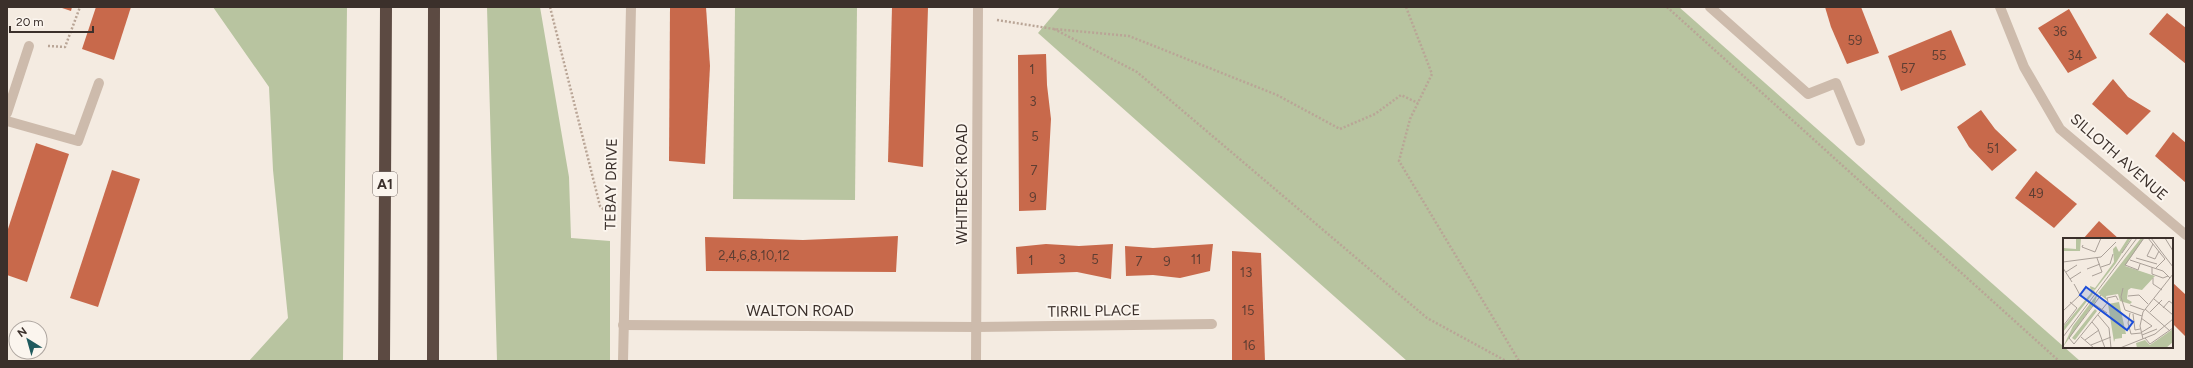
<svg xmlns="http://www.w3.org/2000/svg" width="2193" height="368" font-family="Figtree,sans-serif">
	<rect width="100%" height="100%" fill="#f4ebe1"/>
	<!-- green -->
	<g fill="#b8c4a0">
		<polygon points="213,7 347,7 343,361 249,361 288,318 273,170 269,87"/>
		<polygon points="487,7 540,7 569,177 571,238 610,241 610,361 497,361"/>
		<polygon points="735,7 857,7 855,200 733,199"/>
		<polygon points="1060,7 1679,7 2080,361 1407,361 1038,33"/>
	</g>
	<!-- building -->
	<g fill="#c8694b">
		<polygon points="59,7 72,7 71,11"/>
		<polygon points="96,7 131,7 114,60 82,49"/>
		<polygon points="670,7 706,7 710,66 705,164 669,161"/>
		<polygon points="892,7 928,7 923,167 888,162"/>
		<polygon points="1825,7 1861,7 1879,53 1847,64 1831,27"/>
		<polygon points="2069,9 2097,58 2068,73 2038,28"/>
		<polygon points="2167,13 2186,28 2186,64 2149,34"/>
		<polygon points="1951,30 1966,65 1901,91 1888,56"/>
		<polygon points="1046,54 1047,85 1051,119 1046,210 1019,211 1018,55"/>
		<polygon points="2113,79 2128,97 2151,111 2127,135 2092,104"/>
		<polygon points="1981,110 1995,129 2017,150 1992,171 1969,147 1957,127"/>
		<polygon points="2173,132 2186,143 2186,183 2155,156"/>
		<polygon points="36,143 69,154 27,282 7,275 7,232"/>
		<polygon points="112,170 140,179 98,307 70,298"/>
		<polygon points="2036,171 2077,204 2054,228 2015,198"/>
		<polygon points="2099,221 2119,239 2083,239"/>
		<polygon points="898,236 896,272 706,271 705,237 803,240"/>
		<polygon points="1046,244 1079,246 1113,244 1111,279 1077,272 1017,274 1016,247"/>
		<polygon points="1213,244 1210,271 1180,278 1153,275 1126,276 1125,246 1153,248"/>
		<polygon points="1232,251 1261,253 1265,361 1232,361"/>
		<polygon points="2172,282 2186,295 2186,337 2172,323"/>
	</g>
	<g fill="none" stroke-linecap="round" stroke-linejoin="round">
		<!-- path -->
		<g stroke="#b9a596" stroke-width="2.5" stroke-dasharray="2 2" stroke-linecap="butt">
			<polyline points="550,7 600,206 606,212"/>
			<polyline points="1406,7 1432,74 1410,119 1399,161 1519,361"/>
			<polyline points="1667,7 2059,361"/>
			<polyline points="997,20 1054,29 1129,36 1277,95 1340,129 1375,114 1401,95 1418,103"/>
			<polyline points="1054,29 1137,72 1427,318 1506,361"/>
			<polyline points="48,46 65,47 80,7"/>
		</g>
		<!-- lane -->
		<g stroke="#cdbbac" stroke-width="10">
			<polyline points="1710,7 1808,94 1836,83 1860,141"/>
			<polyline points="7,121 78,141 99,83"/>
		</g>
		<!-- street -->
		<g stroke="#cdbbac" stroke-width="10">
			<polyline points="2000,7 2024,67 2060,129 2186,235"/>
			<polyline points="7,113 29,46"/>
			<polyline points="623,325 976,327 1212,324"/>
			<polyline points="623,361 631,7"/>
			<polyline points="976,361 978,7"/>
		</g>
		<!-- highway -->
		<g stroke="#5c4a42" stroke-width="12">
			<polyline points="384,361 386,7"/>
			<polyline points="433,361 434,7"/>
		</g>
	</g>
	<g text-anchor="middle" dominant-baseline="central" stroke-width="4" stroke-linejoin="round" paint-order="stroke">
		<!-- number labels -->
		<g font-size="13" fill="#5e3e33">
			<text x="2060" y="31">36</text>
			<text x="1855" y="40">59</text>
			<text x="1939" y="55">55</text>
			<text x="2075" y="55">34</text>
			<text x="1908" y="68">57</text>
			<text x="1032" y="69">1</text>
			<text x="1033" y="101">3</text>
			<text x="1035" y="136">5</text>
			<text x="1993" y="148">51</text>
			<text x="1034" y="170">7</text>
			<text x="2036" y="193">49</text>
			<text x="1033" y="197">9</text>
			<text x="754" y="255">2,4,6,8,10,12</text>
			<text x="1062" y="259">3</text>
			<text x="1095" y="259">5</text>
			<text x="1196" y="259">11</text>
			<text x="1031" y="260">1</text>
			<text x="1139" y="261">7</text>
			<text x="1167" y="261">9</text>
			<text x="1246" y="272">13</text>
			<text x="1248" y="310">15</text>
			<text x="1249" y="345">16</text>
		</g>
		<!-- shield labels -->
		<rect fill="#fbf5ee" stroke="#756b66" stroke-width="1" x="373" y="172" width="24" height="24" rx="3"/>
		<g font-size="14" font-weight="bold" fill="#3b302b">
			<text x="385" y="184">A1</text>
		</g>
		<!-- street labels -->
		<g font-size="15" fill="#3b302b" stroke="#fbf5ee">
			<text transform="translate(2119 157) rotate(41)">SILLOTH AVENUE</text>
			<text transform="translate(611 184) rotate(-89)">TEBAY DRIVE</text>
			<text transform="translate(962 184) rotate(-90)">WHITBECK ROAD</text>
			<text x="800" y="311">WALTON ROAD</text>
			<text transform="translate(1094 311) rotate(-1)">TIRRIL PLACE</text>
		</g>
	</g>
	<!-- overview -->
	<g transform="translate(2063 238)">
		<rect width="110" height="110" fill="#f4ebe1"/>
		<path d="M 13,0 L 18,0 L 17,13 L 0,13 L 0,10 L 13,11 ZM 65,0 L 68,0 L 53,25 L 32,52 L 29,51 L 32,53 L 0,94 L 0,89 L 28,55 L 27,48 L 32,50 L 51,24 L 50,11 L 53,8 L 56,14 ZM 78,0 L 81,0 L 62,28 L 92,38 L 79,52 L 68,50 L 65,52 L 64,61 L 69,64 L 67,66 L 57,63 L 55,56 L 43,58 L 44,62 L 35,55 ZM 35,55 L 32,64 L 0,109 L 10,88 ZM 56,64 L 63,96 L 59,96 L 59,100 L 52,101 L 51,104 L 45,66 ZM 32,71 L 34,73 L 12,102 L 9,100 ZM 110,91 L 110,104 L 103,110 L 74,110 L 73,105 L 82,102 L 87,107 Z" fill="#b8c4a0"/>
		<path fill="none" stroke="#aaa098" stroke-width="1" d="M 85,0 L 102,21 L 93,30M 88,0 L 110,29M 102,0 L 110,13M 90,6 L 84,18 L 92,21 L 96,13M 20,7 L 19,9 L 32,14 L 38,0M 59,15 L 69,0M 73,20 L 94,26M 67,22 L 100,33 L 107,40M 0,24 L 38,19 L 53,4M 77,26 L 75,32 L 62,27 L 81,0M 38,29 L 47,26 L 50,16M 89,29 L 89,36 L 100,40 L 105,38M 0,30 L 9,44M 24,31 L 37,26M 3,34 L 14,27M 29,38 L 39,34 L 34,20M 90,40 L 90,46 L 99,52M 7,41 L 18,34M 60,50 L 58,59 L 62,72 L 79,78M 38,57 L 6,100 L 11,106 L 45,64 L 44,60 L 53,58 L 55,62M 65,58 L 76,57 L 85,66M 91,61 L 110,77M 31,66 L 44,75M 67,67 L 81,72M 100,70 L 106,63 L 110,66M 82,71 L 107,93M 0,73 L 17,57 L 11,46M 87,74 L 99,62M 67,75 L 65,85 L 68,96 L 78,95M 70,76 L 72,92 L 77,91M 35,77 L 46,90 L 48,110M 78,80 L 89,88 L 79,94M 29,84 L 35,91 L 42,110M 0,88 L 14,70 L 7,64M 79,97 L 94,91M 0,99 L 74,0M 18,99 L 31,110M 82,100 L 87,106 L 110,90M 80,101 L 77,88 L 80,74 L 110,36M 22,102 L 36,92M 28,107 L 48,99M 57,110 L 92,96 L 110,81"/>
		<path fill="#1d4ed8" fill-opacity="0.15" stroke="#1d4ed8" stroke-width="2" d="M 23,49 L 70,84 L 64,92 L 17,57 Z"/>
		<rect width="110" height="110" fill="none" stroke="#3b302b" stroke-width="2"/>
	</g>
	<!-- border -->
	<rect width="2193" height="368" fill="none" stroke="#3b302b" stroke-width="16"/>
	<!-- north arrow -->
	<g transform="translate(28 340) rotate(323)"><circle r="19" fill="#fbf5ee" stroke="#aea6a0"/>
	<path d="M0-3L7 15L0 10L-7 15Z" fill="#1f5a5e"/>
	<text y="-6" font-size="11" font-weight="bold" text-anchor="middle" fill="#3b302b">N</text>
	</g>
	<!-- scale -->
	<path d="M10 26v6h83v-6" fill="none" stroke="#3b302b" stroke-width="2"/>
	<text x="16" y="26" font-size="12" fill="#3b302b" stroke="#fbf5ee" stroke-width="3" paint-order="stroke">20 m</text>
</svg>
